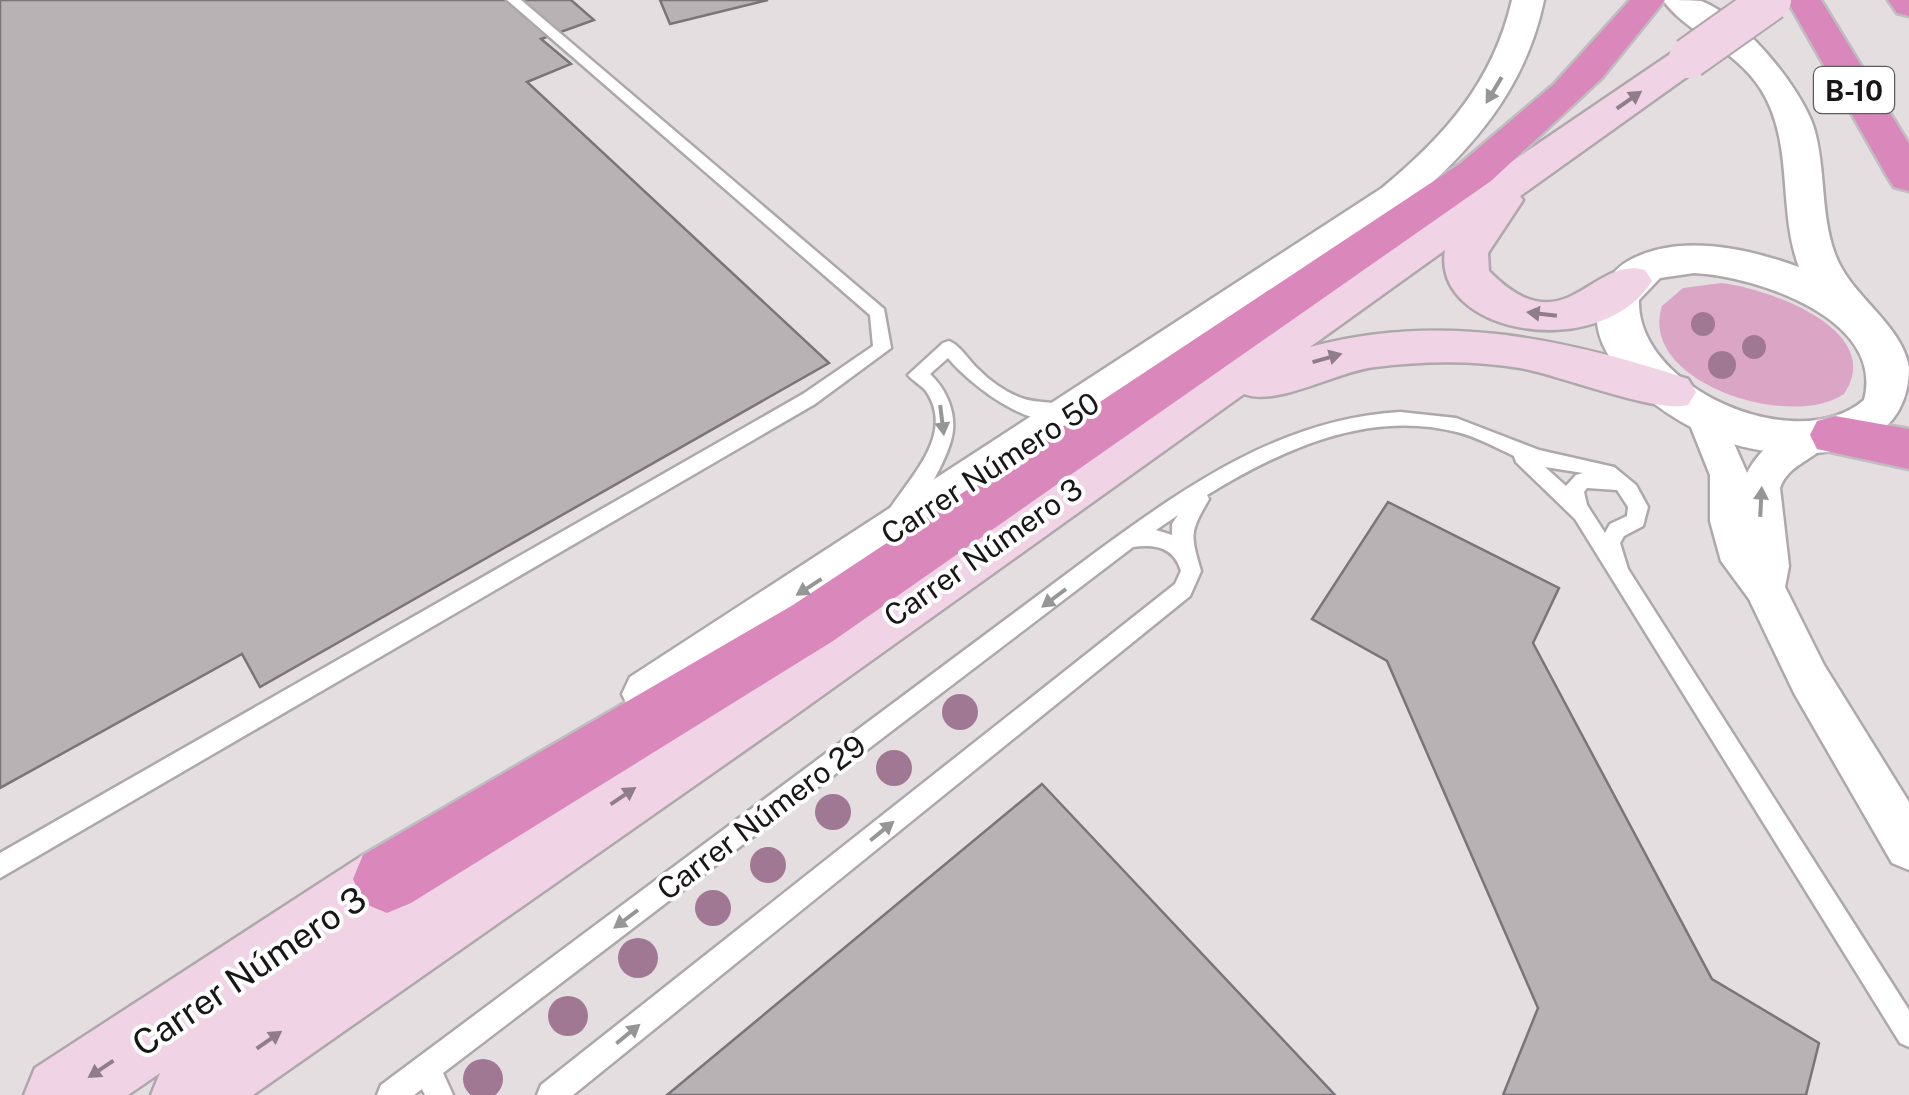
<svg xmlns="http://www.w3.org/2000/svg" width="1909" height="1095" font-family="'Public Sans',sans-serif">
	<rect width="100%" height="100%" fill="#e4dee1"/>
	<!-- green -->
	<path fill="#dba6c5" d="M 1721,283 C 1767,288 1887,330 1844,394 C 1791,431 1637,382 1662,306 L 1683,288 Z"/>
	<!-- building -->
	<g fill="#b8b2b5" stroke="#7a7578" stroke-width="2.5">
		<polygon points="0,0 571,0 594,20 541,39 571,64 527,82 829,363 260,687 242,654 0,788"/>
		<polygon points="660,0 768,0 670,24"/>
		<polygon points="1388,502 1559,588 1533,643 1712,979 1819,1043 1806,1095 1503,1095 1538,1008 1387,661 1312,619"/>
		<polygon points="1042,784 1335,1095 667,1095"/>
	</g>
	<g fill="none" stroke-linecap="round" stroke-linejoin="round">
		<!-- service casing -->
		<g stroke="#aea8ac" stroke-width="5">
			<g id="service">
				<polygon points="507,0 521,0 884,309 891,348 815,404 0,878 0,853 803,394 873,346 870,315"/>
				<path d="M 949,341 C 961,346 968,360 978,369 C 990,381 1004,391 1019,397 C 1036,405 1062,399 1073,411 C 1043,443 968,383 948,358 L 930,374 C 945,388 955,409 953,430 C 951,454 922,505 904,520 C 897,525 896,522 889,521 L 886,515 C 906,480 957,436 926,391 C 921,385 913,381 908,375 L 943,343 Z"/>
				<path d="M 1400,412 L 1456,418 L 1539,450 L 1614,467 L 1636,485 L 1648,507 L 1643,526 L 1624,536 L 1620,543 L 1628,569 L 1909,1010 L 1909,1047 L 1900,1043 L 1575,519 L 1516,462 L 1514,456 C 1495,447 1477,437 1457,432 C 1367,409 1281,450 1207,495 L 1209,499 C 1190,532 1190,534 1201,571 L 1190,596 L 573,1095 L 537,1095 L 541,1085 L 1175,584 L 1181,571 C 1174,547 1155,544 1133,547 L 443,1073 L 453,1095 L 425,1095 L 422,1089 L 414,1095 L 377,1095 L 381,1085 L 1096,552 C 1189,484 1282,419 1400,412 ZM 1545,467 L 1583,473 L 1576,475 L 1566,486 ZM 1587,488 L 1617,490 L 1628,507 L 1627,516 L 1610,524 L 1605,533 L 1587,505 L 1584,492 ZM 1178,515 L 1172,524 L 1172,535 L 1156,530 Z"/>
			</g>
		</g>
		<!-- minor casing -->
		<g stroke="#aea8ac" stroke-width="5">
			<path id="minor" d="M 1704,401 L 1717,405 L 1747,473 C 1760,447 1793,420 1823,429 L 1829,439 C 1817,461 1789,462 1780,488 L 1789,566 L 1785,587 L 1824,665 L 1909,802 L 1909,870 L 1892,863 L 1794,693 L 1749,599 L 1721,561 L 1710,521 L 1710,475 L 1686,415 L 1691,405 Z"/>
		</g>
		<!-- tertiary casing -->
		<g stroke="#aea8ac" stroke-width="5">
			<g id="tertiary">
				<path d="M 1512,0 L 1544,0 C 1526,87 1474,148 1408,204 L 668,711 L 649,719 L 630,711 L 622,694 L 630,677 L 1382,188 C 1445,136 1493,82 1512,0 Z"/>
				<path d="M 1663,0 C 1674,0 1691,0 1701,1 C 1742,16 1801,87 1814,128 C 1826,169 1820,213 1835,254 C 1850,296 1901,323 1909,367 C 1909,473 1770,462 1710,436 C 1659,415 1569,350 1605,286 C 1611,275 1618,266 1630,260 C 1681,233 1749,249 1799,267 C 1777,209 1795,142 1760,88 C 1735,49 1685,32 1663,0 ZM 1694,273 C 1755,276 1886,318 1864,400 C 1798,458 1636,388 1639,300 L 1660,278 Z"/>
			</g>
		</g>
		<!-- secondary casing -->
		<g stroke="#aea8ac" stroke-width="5">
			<path id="secondary" d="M 1689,47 L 1702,50 L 1707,58 L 1702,66 L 1520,196 L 1523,200 L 1488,253 L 1489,271 C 1565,349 1591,255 1645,270 L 1652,281 C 1601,363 1431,335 1445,250 L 1310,347 C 1441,312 1562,338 1688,379 L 1696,392 L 1688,405 C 1657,414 1560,375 1520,368 C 1472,360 1424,361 1375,367 C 1337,371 1278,407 1244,394 L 787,721 L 253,1095 L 151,1095 L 160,1073 L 128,1095 L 24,1095 L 35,1068 L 363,855 L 387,845 L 411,855 L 421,879 L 412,901 L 745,683 L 1676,50 Z"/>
		</g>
		<!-- trunk casing -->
		<g stroke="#bebebe" stroke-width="5">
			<g id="trunk">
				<polygon points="1630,0 1665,0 1602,78 1491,181 833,641 411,903 387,913 363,903 353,879 363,855 793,605 1461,163 1554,84"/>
				<polygon points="1787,0 1821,0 1909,144 1909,191 1894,187 1888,178"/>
				<polygon points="1888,0 1909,0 1909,16 1897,13"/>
				<polygon points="1835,416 1909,429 1909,469 1817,449 1810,435 1817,421"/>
			</g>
		</g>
		<!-- service -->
		<use href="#service" fill="#fff" fill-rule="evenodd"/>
		<!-- minor -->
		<use href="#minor" fill="#fff" fill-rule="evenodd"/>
		<!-- tertiary -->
		<use href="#tertiary" fill="#fff" fill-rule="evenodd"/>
		<!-- secondary -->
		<use href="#secondary" fill="#f1d3e6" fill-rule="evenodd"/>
		<!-- trunk -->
		<use href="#trunk" fill="#da88bc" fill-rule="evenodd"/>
		<!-- secondary-bridge casing -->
		<g stroke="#aea8ac" stroke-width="44" stroke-linecap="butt">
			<polyline id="secondary-bridge" points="1689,58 1771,0"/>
		</g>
		<!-- secondary-bridge -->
		<use href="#secondary-bridge" stroke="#f1d3e6" stroke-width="40"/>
	</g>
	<!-- trees -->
	<g fill="#a17893">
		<circle cx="1703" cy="324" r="12"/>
		<circle cx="1754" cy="347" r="12"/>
		<circle cx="1722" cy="365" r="14"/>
		<circle cx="960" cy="712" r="18"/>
		<circle cx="894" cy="768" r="18"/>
		<circle cx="833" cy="812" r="18"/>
		<circle cx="768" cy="865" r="18"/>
		<circle cx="713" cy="908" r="18"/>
		<circle cx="638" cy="958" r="20"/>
		<circle cx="568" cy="1016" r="20"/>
		<circle cx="483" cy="1079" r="20"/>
	</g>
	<!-- one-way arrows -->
	<defs><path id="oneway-solid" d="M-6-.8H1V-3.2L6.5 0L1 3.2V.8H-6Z" transform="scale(2.5)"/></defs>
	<g fill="#979697">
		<use href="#oneway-solid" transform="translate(1494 90) rotate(121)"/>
		<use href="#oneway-solid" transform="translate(942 420) rotate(83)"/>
		<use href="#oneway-solid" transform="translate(1761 502) rotate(-87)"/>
		<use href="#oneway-solid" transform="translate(809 587) rotate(147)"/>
		<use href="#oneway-solid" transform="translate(1054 598) rotate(143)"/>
		<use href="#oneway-solid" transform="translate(882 831) rotate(-39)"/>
		<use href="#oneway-solid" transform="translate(626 919) rotate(143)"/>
		<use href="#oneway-solid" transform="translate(628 1034) rotate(-39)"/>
	</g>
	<g fill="#8f7e89">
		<use href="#oneway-solid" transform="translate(1629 100) rotate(-35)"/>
		<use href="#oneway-solid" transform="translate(1542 314) rotate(-173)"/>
		<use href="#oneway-solid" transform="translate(1327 358) rotate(-16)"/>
		<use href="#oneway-solid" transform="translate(623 796) rotate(-34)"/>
		<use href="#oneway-solid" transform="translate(269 1040) rotate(-35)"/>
		<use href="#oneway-solid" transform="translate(101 1069) rotate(146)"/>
	</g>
	<g text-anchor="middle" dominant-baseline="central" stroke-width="8" stroke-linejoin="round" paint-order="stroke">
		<!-- shield labels -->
		<rect fill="#fff" stroke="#5d5c5d" stroke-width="2.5" x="1814" y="67" width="80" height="46" rx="8"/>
		<g font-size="28" font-weight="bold" fill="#181617">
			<text x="1854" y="90">B-10</text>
		</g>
		<!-- street labels -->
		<g font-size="30" fill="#181617" stroke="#fff">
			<text transform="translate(990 468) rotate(-33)">Carrer Número 50</text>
			<text transform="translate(983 552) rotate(-35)">Carrer Número 3</text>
			<text transform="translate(761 817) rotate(-37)">Carrer Número 29</text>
		</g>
		<!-- near-street labels -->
		<g font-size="35" fill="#181617" stroke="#fff">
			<text transform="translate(249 971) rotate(-34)">Carrer Número 3</text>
		</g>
	</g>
</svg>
